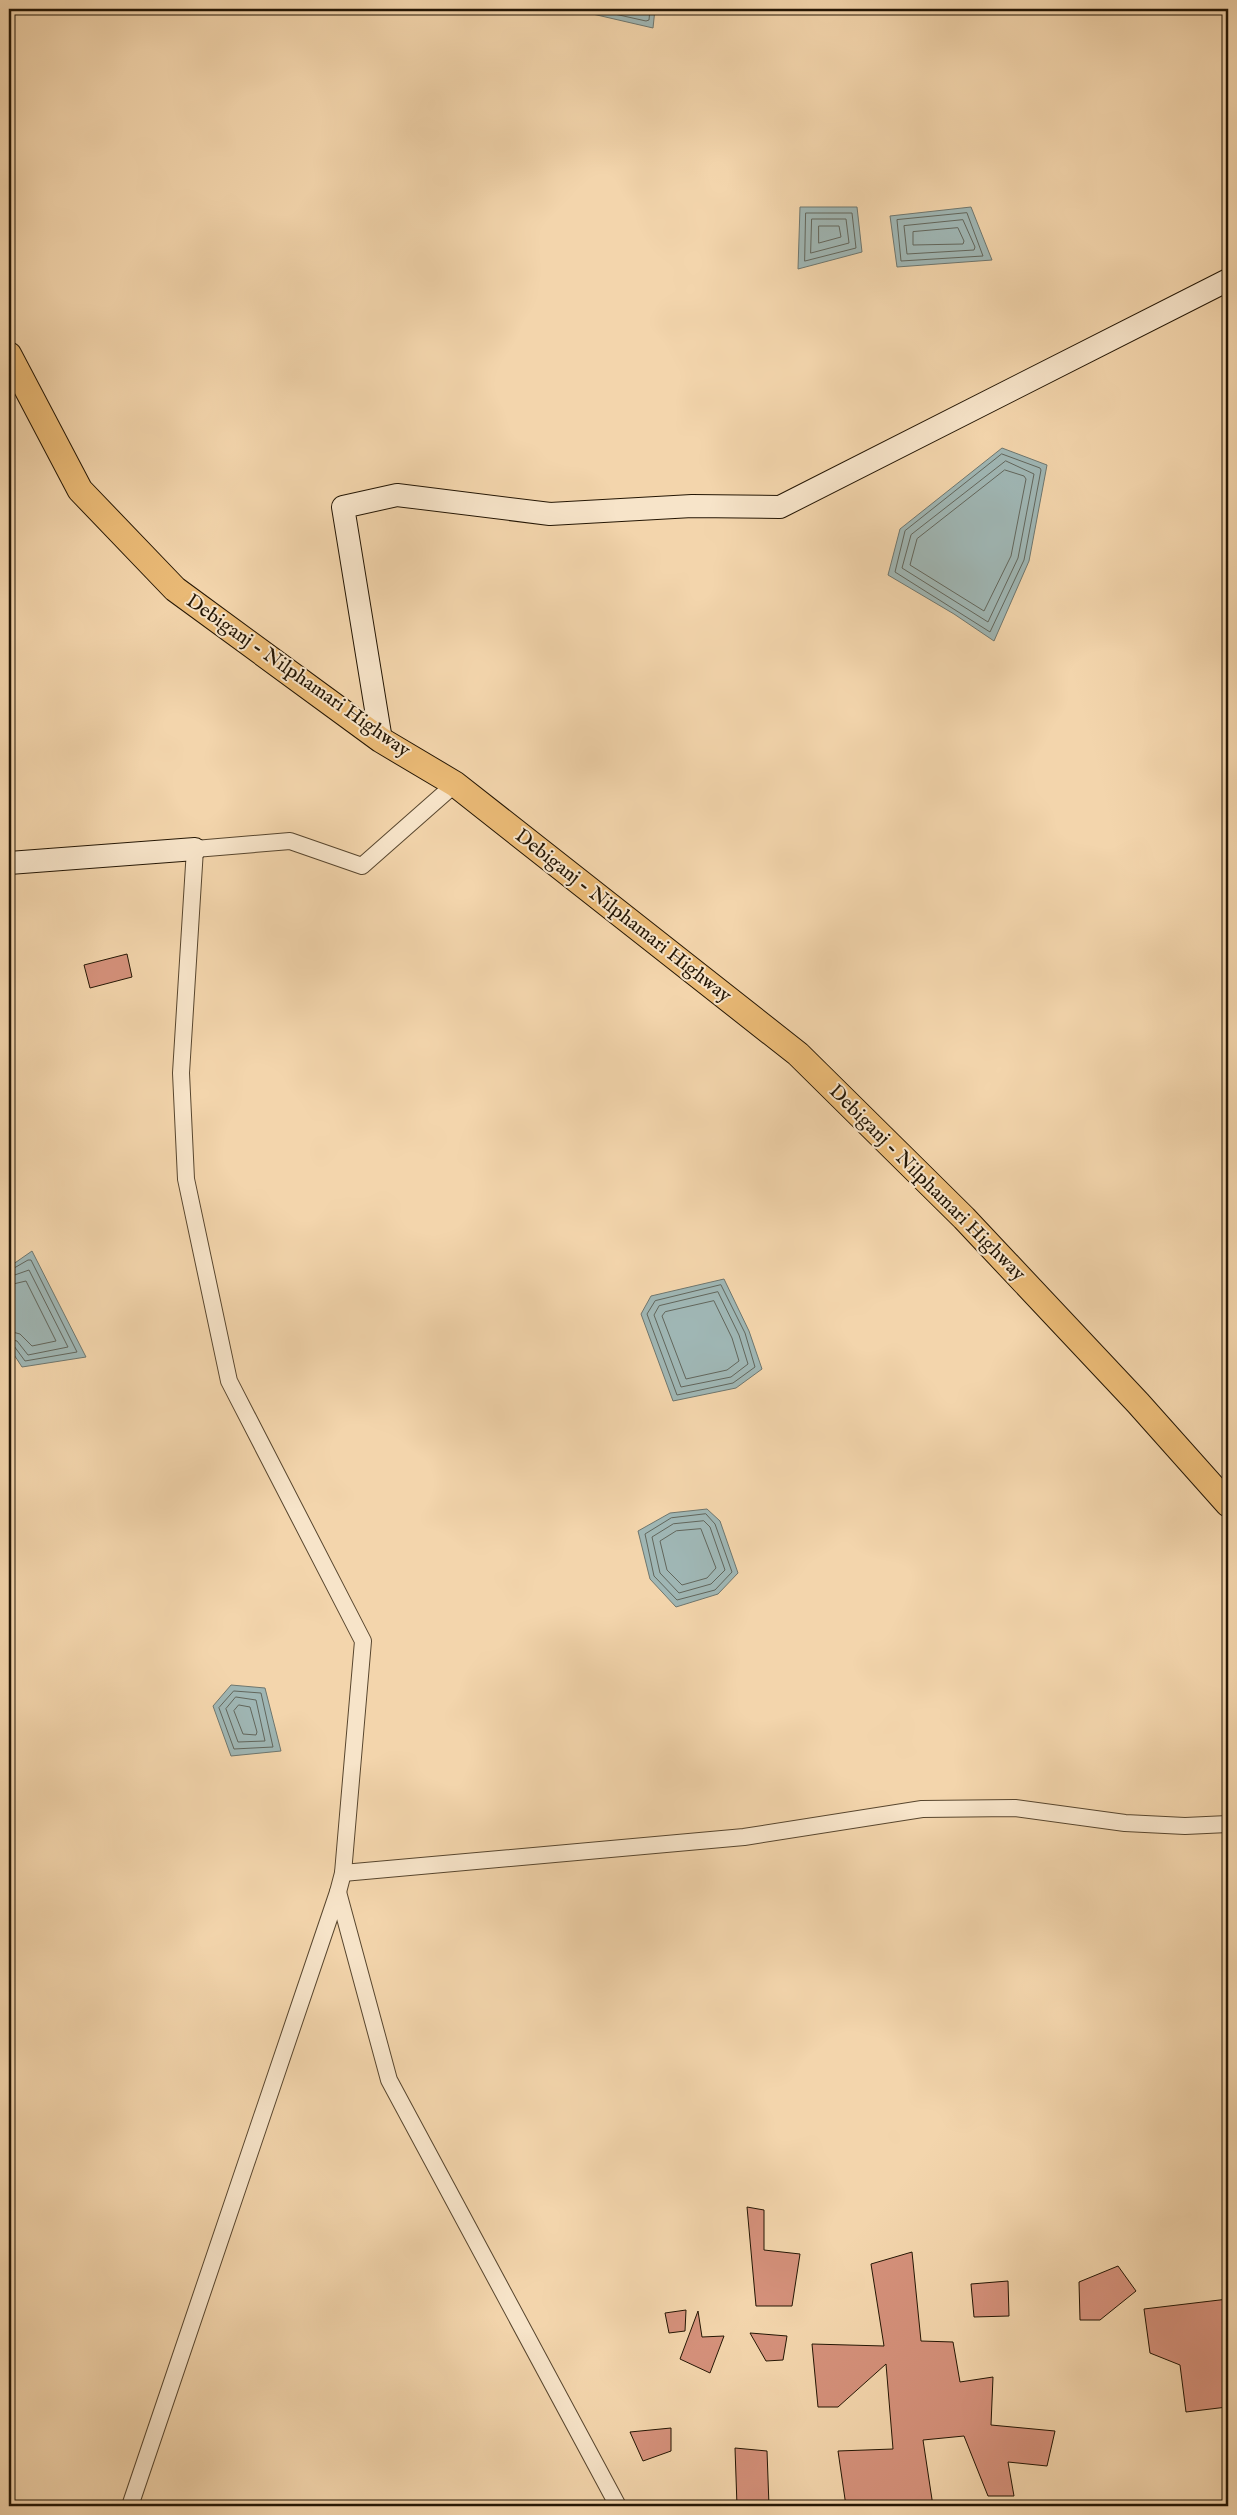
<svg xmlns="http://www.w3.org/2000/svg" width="1237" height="2515" font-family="'IM FELL English',serif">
	<rect width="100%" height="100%" fill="#f3d5ac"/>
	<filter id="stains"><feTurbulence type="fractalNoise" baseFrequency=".004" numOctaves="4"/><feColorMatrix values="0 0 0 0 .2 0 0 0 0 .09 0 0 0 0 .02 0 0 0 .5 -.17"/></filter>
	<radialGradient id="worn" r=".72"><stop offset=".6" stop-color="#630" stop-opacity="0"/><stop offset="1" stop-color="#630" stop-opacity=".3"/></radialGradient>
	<!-- water -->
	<g fill="#9fb6b4" stroke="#6e766e">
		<polygon points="571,9 655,9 653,28"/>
		<polygon points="800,207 857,207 862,252 798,269"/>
		<polygon points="971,207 992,260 897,267 890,216"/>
		<polygon points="1002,448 1047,465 1029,561 994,641 954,614 888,575 900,529"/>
		<polygon points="32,1251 86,1357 22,1367 9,1347 9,1267"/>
		<polygon points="724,1279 749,1331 762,1369 736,1388 673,1401 641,1314 651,1296"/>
		<polygon points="707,1509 720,1521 738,1573 718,1594 676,1607 650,1579 638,1531 670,1513"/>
		<polygon points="231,1685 265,1688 281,1751 231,1756 213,1706"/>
	</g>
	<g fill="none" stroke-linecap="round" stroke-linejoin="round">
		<!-- shore -->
		<g stroke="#62665c" stroke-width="1">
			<polyline points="592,9 646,21 649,20 650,9"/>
			<polygon points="806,213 852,213 856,248 805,261"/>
			<polygon points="967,213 983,256 901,261 897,220"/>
			<polygon points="812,219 846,219 849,243 811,253"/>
			<polygon points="963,220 975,247 974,250 907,254 904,226"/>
			<polygon points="819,226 839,226 841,237 819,243"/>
			<polygon points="958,228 964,241 963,244 913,245 913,232"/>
			<polygon points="1002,454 1040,468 1041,470 1024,560 990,632 895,572 905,531"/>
			<polygon points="1006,461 1034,474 1018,558 988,622 902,568 911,535"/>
			<polygon points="1005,470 1024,476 1026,479 1011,556 984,611 910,565 917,539"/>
			<polyline points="9,1271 28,1260 31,1260 77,1352 25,1361 14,1346 9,1345"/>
			<polyline points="9,1277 29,1270 68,1347 28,1355 17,1341 9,1339"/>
			<polyline points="9,1285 26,1281 56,1341 32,1346 20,1334 9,1331"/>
			<polygon points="721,1285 745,1333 755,1367 733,1383 677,1395 647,1314 655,1301"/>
			<polygon points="718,1292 739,1335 748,1364 731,1377 681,1387 654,1315 659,1306"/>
			<polygon points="714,1301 732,1338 739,1361 727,1370 686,1379 662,1316 665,1312"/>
			<polygon points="706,1514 715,1524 732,1572 715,1590 677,1600 654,1576 645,1534 671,1518"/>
			<polygon points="704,1521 710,1527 725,1570 711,1584 679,1593 660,1573 652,1537 673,1524"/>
			<polygon points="701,1529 716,1568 707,1578 682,1585 667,1570 660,1541 676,1531"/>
			<polygon points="234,1691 261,1693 273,1747 234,1749 219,1708"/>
			<polygon points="236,1697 256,1700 265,1741 238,1742 226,1709"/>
			<polygon points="239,1705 250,1707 257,1732 256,1735 243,1734 234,1711"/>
		</g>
	</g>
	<!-- building -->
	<g fill="#d5917b" stroke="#241604">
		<polygon points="127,954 132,977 90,988 84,965"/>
		<polygon points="747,2207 764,2210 764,2250 800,2254 792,2306 756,2306"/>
		<polygon points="912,2252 921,2341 953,2342 960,2382 993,2377 991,2425 1055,2431 1047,2466 1008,2462 1014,2496 988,2496 964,2436 923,2440 933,2506 846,2506 838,2451 893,2449 886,2364 838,2407 818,2407 812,2344 884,2346 871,2264"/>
		<polygon points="1118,2266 1136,2291 1100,2320 1080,2320 1079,2282"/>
		<polygon points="1008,2281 1009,2316 974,2317 971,2284"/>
		<polygon points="1228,2299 1228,2364 1224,2365 1227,2407 1186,2412 1180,2365 1150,2353 1144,2309"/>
		<polygon points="686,2310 685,2331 669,2333 665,2313"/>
		<polygon points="698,2311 702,2337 724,2336 710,2373 680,2359"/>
		<polygon points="750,2333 787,2336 783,2360 766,2361"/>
		<polygon points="671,2428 671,2451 643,2461 630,2432"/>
		<polygon points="735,2448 767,2451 769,2506 737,2506"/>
	</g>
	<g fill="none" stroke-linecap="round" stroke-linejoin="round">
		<!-- street casing -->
		<g stroke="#58462e" stroke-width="18">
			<g id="street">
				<polyline points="343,1873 744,1837 922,1809 1015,1808 1125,1823 1185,1826 1228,1824"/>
				<polyline points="338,1892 389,2080 618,2506"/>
				<polyline points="130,2506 338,1892 343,1873 363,1641 229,1381 186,1179 181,1073 195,849 290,841 362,866 455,784"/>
			</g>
		</g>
		<!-- secondary casing -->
		<g stroke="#241604" stroke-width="24">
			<g id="secondary">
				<polyline points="381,740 343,507 397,495 550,514 692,506 780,507 1228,280"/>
				<polyline points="9,863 195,849"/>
			</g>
		</g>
		<!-- primary casing -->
		<g stroke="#241604" stroke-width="27">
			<polyline id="primary" points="9,355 80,490 175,589 381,740 455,784 798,1054 964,1218 1138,1403 1228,1504"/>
		</g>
		<!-- street -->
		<use href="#street" stroke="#f7e4c9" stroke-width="16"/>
		<!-- secondary -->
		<use href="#secondary" stroke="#f7e4c9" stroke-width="22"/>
		<!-- primary -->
		<use href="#primary" stroke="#eaba76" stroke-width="25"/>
	</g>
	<g text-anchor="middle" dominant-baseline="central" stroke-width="4" stroke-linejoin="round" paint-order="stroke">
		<!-- street labels -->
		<g font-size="20" fill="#241604" stroke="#f7e4c9">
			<text transform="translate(298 676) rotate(35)">Debiganj - Nilphamari Highway</text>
			<text transform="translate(623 916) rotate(38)">Debiganj - Nilphamari Highway</text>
			<text transform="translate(927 1183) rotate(45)">Debiganj - Nilphamari Highway</text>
		</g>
	</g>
	<!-- margin -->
	<rect width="1237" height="2515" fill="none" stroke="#f3d5ac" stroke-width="30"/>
	<rect x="10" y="10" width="1217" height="2495" fill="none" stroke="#241604" stroke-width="2.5"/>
	<rect x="15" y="15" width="1207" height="2485" fill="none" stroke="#241604"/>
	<rect width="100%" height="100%" filter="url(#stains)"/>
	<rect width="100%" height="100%" fill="url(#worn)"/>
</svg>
